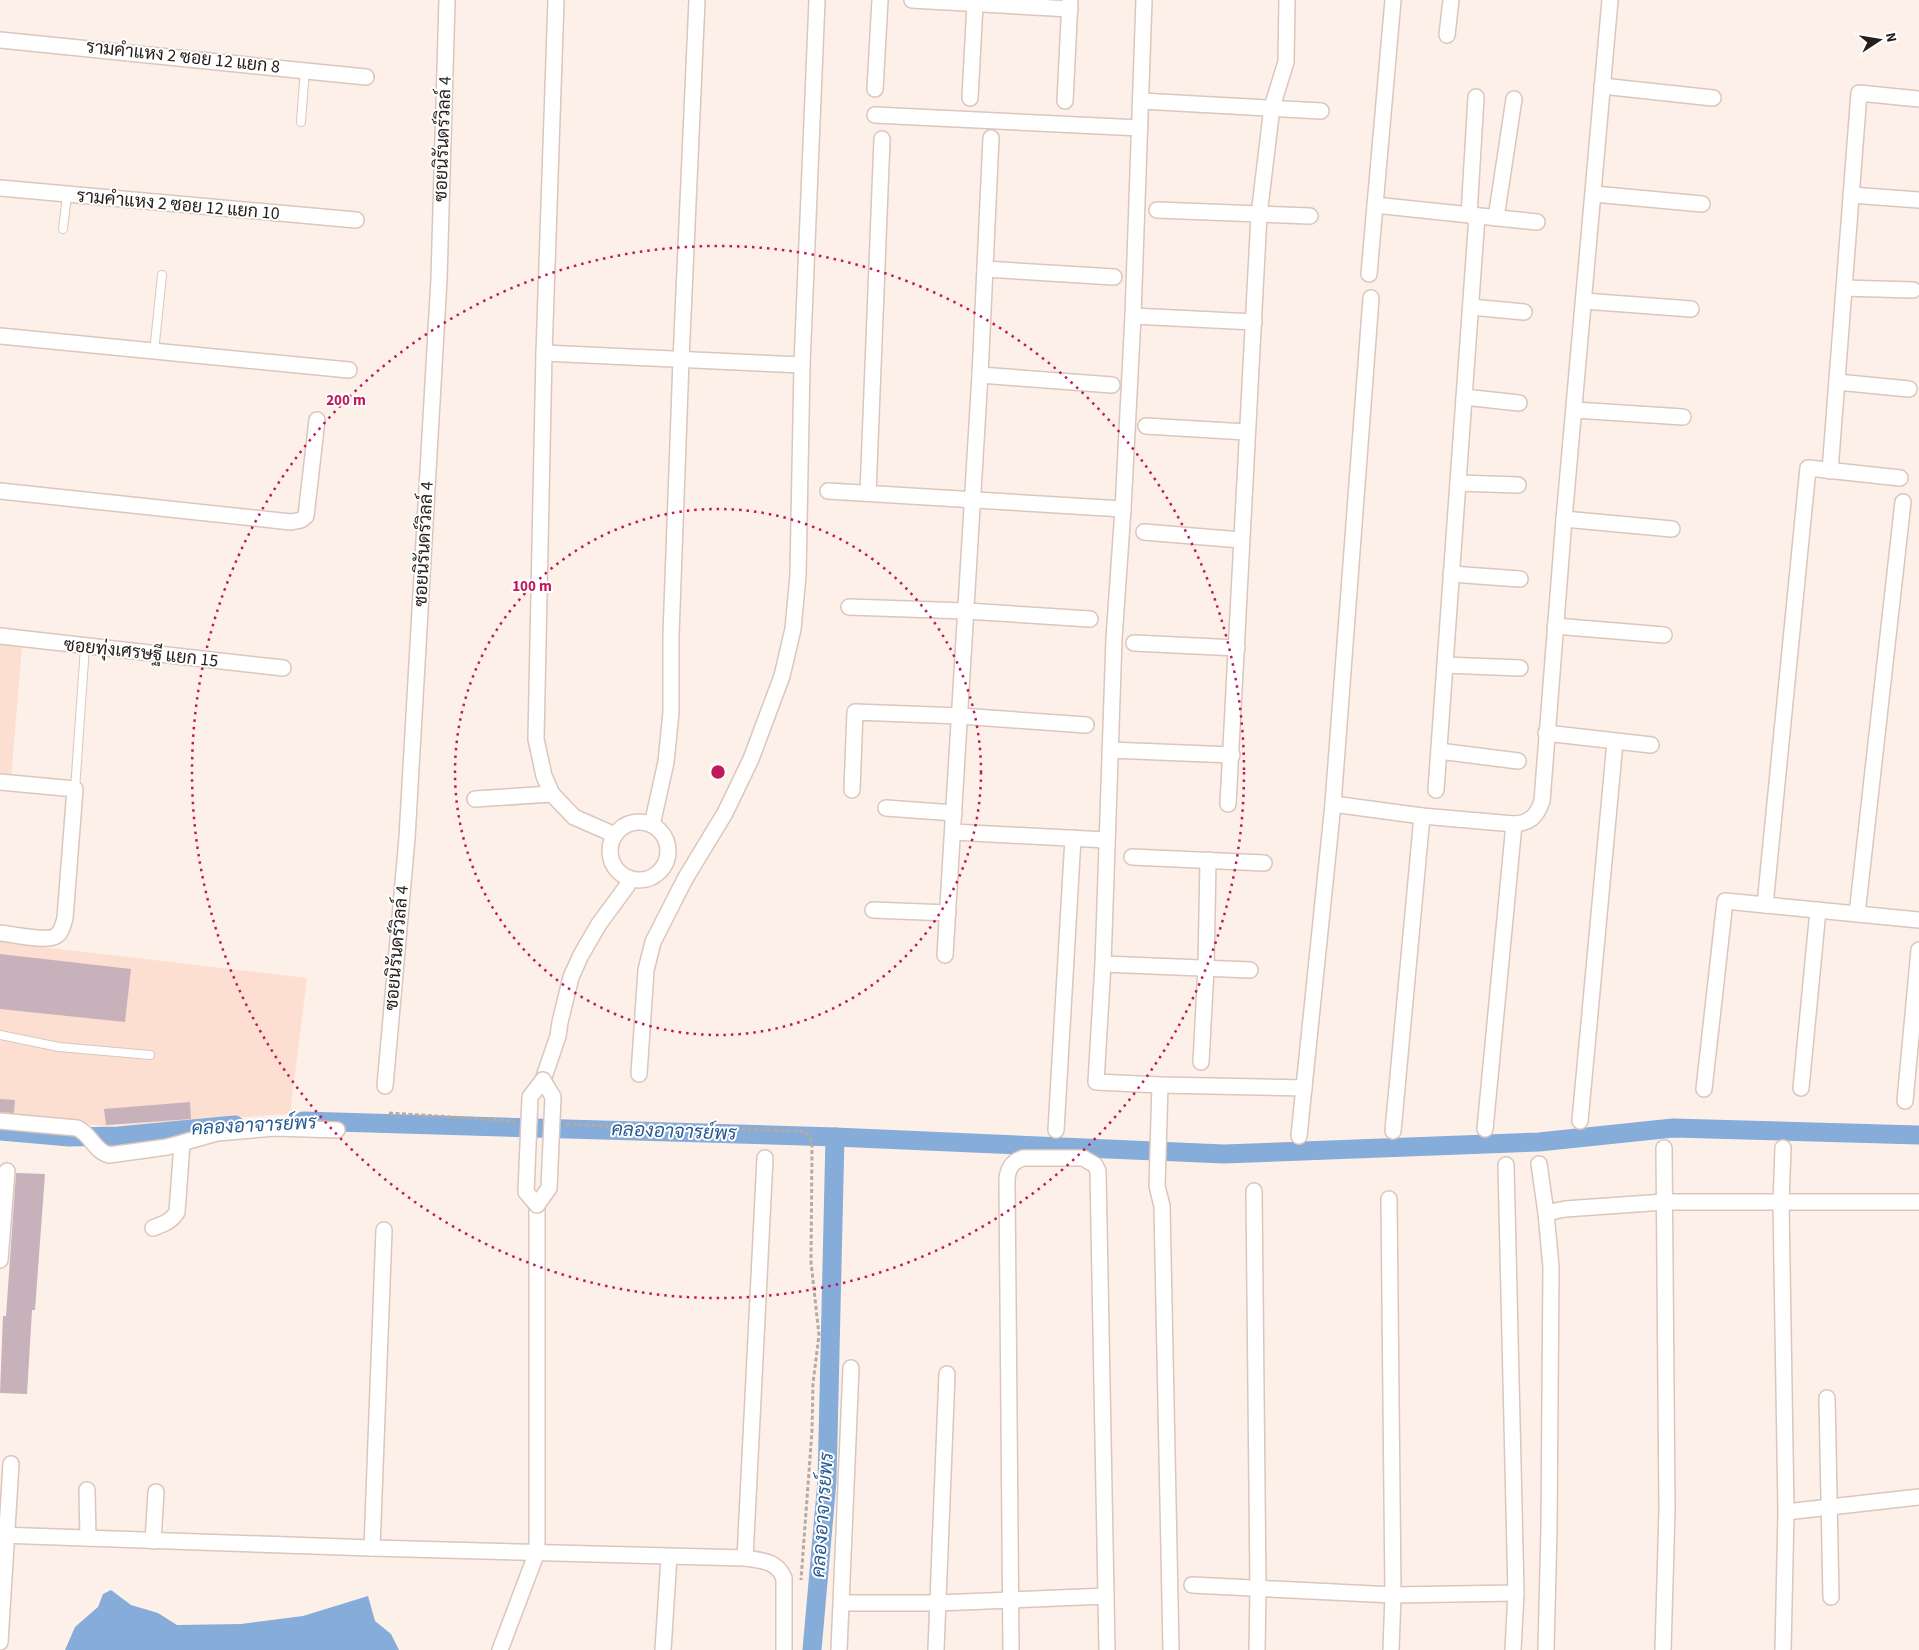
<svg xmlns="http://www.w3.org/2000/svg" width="1919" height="1650" font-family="'Source Sans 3',Sarabun,sans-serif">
	<rect width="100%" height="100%" fill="#fdf0e9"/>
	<!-- built -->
	<g fill="#fddfd1">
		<polygon points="0,644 22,647 11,779 0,778"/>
		<polygon points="0,942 307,978 290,1114 106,1126 0,1118"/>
	</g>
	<!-- water -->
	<polygon fill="#86acda" points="111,1590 131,1605 158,1613 177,1625 241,1624 303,1616 368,1596 375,1621 391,1634 399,1650 65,1650 75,1627 98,1607 103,1594"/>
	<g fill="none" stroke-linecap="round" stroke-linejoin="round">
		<!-- canal -->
		<g stroke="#86acda" stroke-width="19">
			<polyline points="303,1121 835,1137 827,1481 812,1650"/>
			<polyline points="0,1131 69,1137 118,1136 235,1125"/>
			<polyline points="835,1137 1224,1154 1539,1142 1673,1128 1919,1135"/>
		</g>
	</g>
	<!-- building -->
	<g fill="#c7b1ba">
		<polygon points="0,954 131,969 125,1022 0,1009"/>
		<polygon points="0,1099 15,1100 14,1113 0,1112"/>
		<polygon points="190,1102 191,1119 106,1125 104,1109"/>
		<polygon points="16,1173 45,1174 35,1310 32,1310 27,1394 0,1393 3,1316 6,1316"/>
	</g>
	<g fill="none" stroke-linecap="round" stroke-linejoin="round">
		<!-- service casing -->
		<g stroke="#dbc6bc" stroke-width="10">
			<g id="service">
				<polyline points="301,122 305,69"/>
				<polyline points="63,229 67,195"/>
				<polyline points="154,352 162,275"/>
				<polyline points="75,789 85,647"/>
				<polyline points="0,1035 59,1047 150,1055"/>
			</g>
		</g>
		<!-- minor casing -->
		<g stroke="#dbc6bc" stroke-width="18">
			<g id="minor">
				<polyline points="556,0 544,353 536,739 544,776 552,794 574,817 615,835"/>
				<polyline points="912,0 1070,9"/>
				<polyline points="1144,0 1133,316 1123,509 1114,639 1103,964 1096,1082 1160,1085 1157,1186 1162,1206 1171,1650"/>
				<polyline points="1447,35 1451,0"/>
				<polyline points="0,40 366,77"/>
				<polyline points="1602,86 1713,98"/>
				<polyline points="875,89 880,0"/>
				<polyline points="970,98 975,4"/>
				<polyline points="1065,101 1070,0"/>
				<polyline points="1141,101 1321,111"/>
				<polyline points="875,115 1140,128"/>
				<polyline points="0,188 356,220"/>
				<polyline points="1594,194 1702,204"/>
				<polyline points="1851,195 1919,200"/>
				<polyline points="1375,205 1537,222"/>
				<polyline points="1157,210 1310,216"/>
				<polyline points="1469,215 1476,97"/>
				<polyline points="1496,218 1514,99"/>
				<polyline points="985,269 1114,277"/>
				<polyline points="1369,274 1393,0"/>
				<polyline points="1844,288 1913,290"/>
				<polyline points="1584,301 1691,309"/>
				<polyline points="1471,307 1524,312"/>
				<polyline points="1133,316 1254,322"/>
				<polyline points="0,336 349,370"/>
				<polyline points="544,353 802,365"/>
				<polyline points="980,375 1112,385"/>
				<polyline points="1837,382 1909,389"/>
				<polyline points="1464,397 1519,403"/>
				<polyline points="1575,410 1683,417"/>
				<polyline points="1146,426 1246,432"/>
				<polyline points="1830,471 1859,93 1919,99"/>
				<polyline points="1458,483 1518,485"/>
				<polyline points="0,491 291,522 301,520 306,516 317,420"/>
				<polyline points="828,491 1123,509"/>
				<polyline points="868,493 882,139"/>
				<polyline points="1564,519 1672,529"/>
				<polyline points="1144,532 1241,540"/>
				<polyline points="1451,574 1520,579"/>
				<polyline points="849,607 966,611 1090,619"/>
				<polyline points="1555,626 1664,635"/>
				<polyline points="0,636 283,668"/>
				<polyline points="1134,643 1237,648"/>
				<polyline points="1445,665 1520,668"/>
				<polyline points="1546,733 1651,745"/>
				<polyline points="1110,750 1232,755"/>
				<polyline points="1439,751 1518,761"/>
				<path d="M 0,782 L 75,789 L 65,918 C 63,925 62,932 56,936 C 47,942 12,934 0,933"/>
				<polyline points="852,790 855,712 960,716 1086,725"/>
				<polyline points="1436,790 1477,216"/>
				<polyline points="475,799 552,794"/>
				<polyline points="1228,804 1259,215 1272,107 1286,62 1287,0"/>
				<path d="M 1333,804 L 1422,816 L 1514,824 C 1530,823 1537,816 1542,801 L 1564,519 L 1610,0"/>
				<polyline points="886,808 954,813"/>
				<circle cx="639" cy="851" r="29"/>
				<polyline points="652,825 666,762 671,712 671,635 681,360 697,0"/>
				<polyline points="953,832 1106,840"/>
				<polyline points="1132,857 1264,863"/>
				<polyline points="1765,905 1808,468 1900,478"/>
				<polyline points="873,910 948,913"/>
				<polyline points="1857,914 1903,502"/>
				<polyline points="945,955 980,375 991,138"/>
				<polyline points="1103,964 1250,970"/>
				<polyline points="1201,1062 1206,968 1208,860"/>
				<polyline points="639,1074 646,970 653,942 685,879 725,813 751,759 782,676 793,629 798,575 802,365 817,0"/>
				<polyline points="543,1080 558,1036 560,1022 571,977 581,955 599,924 627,886 629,878"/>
				<polyline points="1160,1085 1304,1088"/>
				<polyline points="385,1086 407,838 439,279 447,0"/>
				<polyline points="1801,1088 1818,910"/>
				<polyline points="1704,1089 1725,901 1919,920"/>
				<polyline points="1905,1101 1919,950"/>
				<path d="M 0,1121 L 77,1128 C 91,1134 94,1151 109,1155 L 167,1147 L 217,1133 L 275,1128 L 337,1130"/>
				<polyline points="1580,1121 1615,742"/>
				<polyline points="1485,1129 1514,824"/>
				<polyline points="1056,1130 1073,838"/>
				<polyline points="1393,1131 1422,816"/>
				<polyline points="1299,1136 1333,804 1371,298"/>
				<polyline points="1783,1148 1781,1203 1786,1512 1919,1497"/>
				<polyline points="1539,1164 1546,1213 1551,1267 1549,1528 1546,1650"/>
				<polyline points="1506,1165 1516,1593 1513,1650"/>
				<polyline points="1254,1191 1258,1589 1257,1650"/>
				<polyline points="1389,1199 1393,1595 1391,1650"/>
				<polyline points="1546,1213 1565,1209 1664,1202 1919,1202"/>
				<path d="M 153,1228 C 163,1224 171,1222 177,1212 L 182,1144"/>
				<polyline points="0,1260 7,1171"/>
				<polyline points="1827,1398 1831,1597"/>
				<polyline points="87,1490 88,1538"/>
				<path d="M 0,1535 L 372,1548 L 745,1558 C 762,1561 776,1560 784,1578 L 784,1650"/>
				<polyline points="153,1541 156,1492"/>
				<polyline points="372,1548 384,1230"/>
				<polyline points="745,1558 765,1158"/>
				<polyline points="1192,1585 1393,1595 1516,1593"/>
				<polyline points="842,1603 937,1603 1106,1596"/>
				<polyline points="0,1642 11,1464"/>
				<polyline points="500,1650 537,1552 537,1205"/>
				<polyline points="663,1650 669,1557"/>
				<polyline points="839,1650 851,1368"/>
				<polyline points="936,1650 947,1374"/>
				<path d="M 1011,1650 L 1007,1182 C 1007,1170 1011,1162 1023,1158 L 1083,1158 L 1095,1165 L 1098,1171 L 1107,1650"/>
				<polyline points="1663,1650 1667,1510 1664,1148"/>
				<polyline points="1783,1650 1786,1512"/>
			</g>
		</g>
		<!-- path -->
		<g stroke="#b5aaa4" stroke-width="3" stroke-dasharray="4 2.5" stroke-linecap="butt">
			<polyline points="389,1113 515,1121"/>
			<polyline points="566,1124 631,1127 803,1131 810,1136 812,1147 811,1262 819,1335 813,1383 812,1431 801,1580"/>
		</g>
		<!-- service -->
		<use href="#service" stroke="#fff" stroke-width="8"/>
		<!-- minor -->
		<use href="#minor" stroke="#fff" stroke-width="15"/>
		<!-- minor-bridge casing -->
		<g stroke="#dbc6bc" stroke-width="18" stroke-linecap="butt">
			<polygon id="minor-bridge" points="543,1080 553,1097 549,1188 537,1205 526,1192 530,1097"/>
		</g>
		<!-- minor-bridge -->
		<use href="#minor-bridge" stroke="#fff" stroke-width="15"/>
	</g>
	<!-- distance rings -->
	<g fill="none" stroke="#c2185b" stroke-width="2.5" stroke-dasharray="2.5 5">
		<circle cx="718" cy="772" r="263"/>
		<circle cx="718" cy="772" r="526"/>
	</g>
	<g text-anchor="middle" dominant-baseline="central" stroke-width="4" stroke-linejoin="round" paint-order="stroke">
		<!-- street labels -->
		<g font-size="18" fill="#251e1a" stroke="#fff">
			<text transform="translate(183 57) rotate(6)">รามคำแหง 2 ซอย 12 แยก 8</text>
			<text transform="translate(443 139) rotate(-88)">ซอยนิรันดร์วิลล์ 4</text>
			<text transform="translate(178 205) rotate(5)">รามคำแหง 2 ซอย 12 แยก 10</text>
			<text transform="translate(424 544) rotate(-87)">ซอยนิรันดร์วิลล์ 4</text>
			<text transform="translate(141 653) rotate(6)">ซอยทุ่งเศรษฐี แยก 15</text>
			<text transform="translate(397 948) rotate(-85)">ซอยนิรันดร์วิลล์ 4</text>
		</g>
		<!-- water labels -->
		<g font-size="19" font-style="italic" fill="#265993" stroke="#fff">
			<text transform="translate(254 1126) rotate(-3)">คลองอาจารย์พร</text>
			<text transform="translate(674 1132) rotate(2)">คลองอาจารย์พร</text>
			<text transform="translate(823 1515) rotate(-86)">คลองอาจารย์พร</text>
		</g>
	</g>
	<circle cx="718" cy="772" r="8" fill="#c2185b" stroke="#fff" stroke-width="2.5"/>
	<g font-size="15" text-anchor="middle" font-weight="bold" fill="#c2185b" stroke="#fff" stroke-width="4" stroke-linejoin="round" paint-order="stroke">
		<text x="346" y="405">200 m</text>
		<text x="532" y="591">100 m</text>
	</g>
	<!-- north arrow -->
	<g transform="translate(1879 40) rotate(78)" stroke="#ffffff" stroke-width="4" paint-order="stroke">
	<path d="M0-4L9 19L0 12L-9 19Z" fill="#251e1a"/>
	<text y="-8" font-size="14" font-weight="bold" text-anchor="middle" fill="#251e1a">N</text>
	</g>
</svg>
